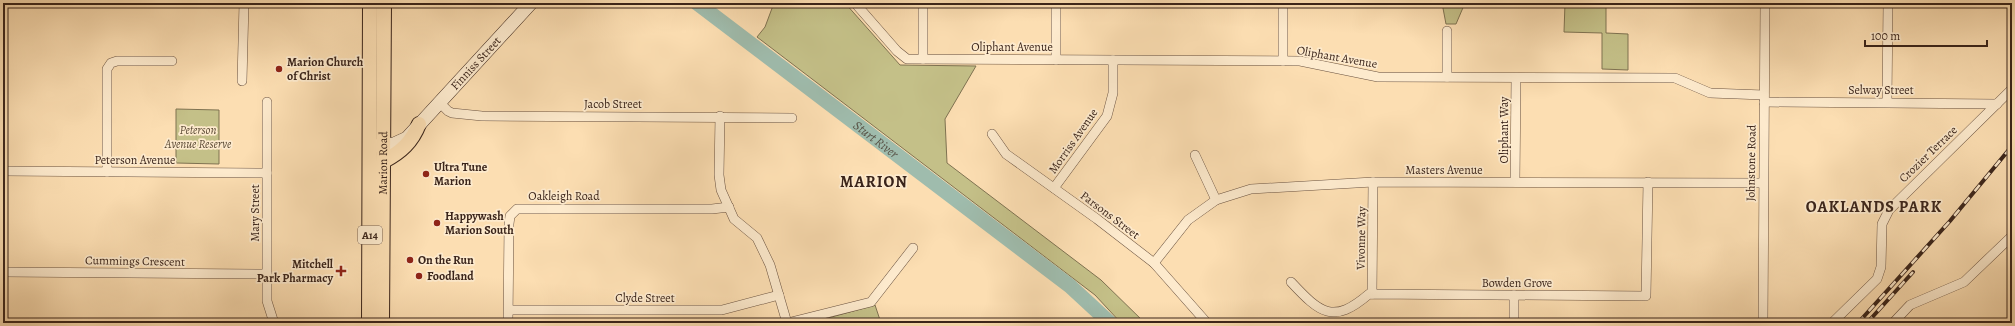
<svg xmlns="http://www.w3.org/2000/svg" width="2015" height="326" font-family="Alegreya,serif">
	<rect width="100%" height="100%" fill="#fcdeb2"/>
	<filter id="stains"><feTurbulence type="fractalNoise" baseFrequency=".005" numOctaves="4"/><feColorMatrix values="0 0 0 0 .2 0 0 0 0 .09 0 0 0 0 .02 0 0 0 .5 -.17"/></filter>
	<radialGradient id="worn" r=".72"><stop offset=".6" stop-color="#630" stop-opacity="0"/><stop offset="1" stop-color="#630" stop-opacity=".3"/></radialGradient>
	<!-- green -->
	<g fill="#c4c088" stroke="#7f7251">
		<polygon points="774,3 845,3 900,65 976,66 945,119 947,163 1101,280 1145,323 1121,323 1095,295 757,37 765,27"/>
		<polygon points="1442,3 1465,3 1456,24 1446,24"/>
		<polygon points="1565,3 1606,3 1606,33 1628,34 1628,70 1602,69 1602,33 1564,32"/>
		<polygon points="176,109 219,110 219,164 176,163"/>
		<polygon points="875,305 881,323 810,323"/>
	</g>
	<g fill="none" stroke-linecap="round" stroke-linejoin="round">
		<!-- river -->
		<path stroke="#9fbcad" stroke-width="15" id="s1" d="M 697,3 L 1070,286 L 1110,323"/>
		<!-- street casing -->
		<g stroke="#6a5240" stroke-width="10">
			<g id="street">
				<polyline points="855,3 897,51 907,59 1300,61 1378,77 1675,78 1710,93 1764,95"/>
				<polyline points="923,3 923,59"/>
				<polyline points="1447,31 1447,77"/>
				<polyline points="1056,60 1056,3"/>
				<polyline points="1283,61 1283,3"/>
				<polyline points="3,80 3,148"/>
				<polyline points="242,81 244,3"/>
				<polyline points="267,102 267,301 274,323"/>
				<polyline points="439,102 448,111 452,113 482,116 792,118"/>
				<polyline points="1764,102 1997,104"/>
				<polyline points="1887,102 1888,3"/>
				<polyline points="720,116 719,175 721,190 734,219 757,238 770,265 787,323"/>
				<polyline points="992,134 1006,154 1097,219 1154,263 1207,323"/>
				<polyline points="1195,155 1216,200"/>
				<polyline points="3,171 267,173"/>
				<polyline points="107,172 107,69 111,63 117,61 172,61"/>
				<polyline points="1515,182 1516,78"/>
				<polyline points="1054,188 1107,116 1113,93 1113,60"/>
				<polyline points="1154,263 1188,220 1216,200 1251,189 1373,182 1763,183"/>
				<polyline points="3,272 267,274"/>
				<path d="M 1291,282 C 1320,313 1333,325 1369,294 L 1646,296 L 1648,182"/>
				<polyline points="1372,294 1373,182"/>
				<polyline points="509,310 722,310 779,295"/>
				<polyline points="508,323 509,224 510,216 517,209 712,209 729,207"/>
				<polyline points="787,323 871,302 913,248"/>
				<polyline points="1514,323 1514,295"/>
				<polyline points="1763,323 1765,3"/>
				<polyline points="1832,323 1877,279 1881,267 1882,224 1889,210 2012,89"/>
				<polyline points="1893,323 1910,305 1964,282 2012,236"/>
			</g>
		</g>
		<!-- secondary casing -->
		<g stroke="#3a241a" stroke-width="14">
			<g id="secondary">
				<path id="s2" d="M 374,146 L 394,144 L 407,138 L 531,3"/>
			</g>
		</g>
		<!-- primary casing -->
		<g stroke="#3a241a" stroke-width="16">
			<g id="primary">
				<path d="M 384,161 C 401,152 412,142 419,124"/>
				<polyline points="369,323 370,3"/>
				<path id="s3" d="M 382,323 L 384,3"/>
			</g>
		</g>
		<!-- street -->
		<use href="#street" stroke="#fdeacd" stroke-width="9"/>
		<!-- secondary -->
		<use href="#secondary" stroke="#fdeacd" stroke-width="13"/>
		<!-- primary -->
		<use href="#primary" stroke="#fcdeb2" stroke-width="14"/>
		<!-- rail casing -->
		<g stroke="#3a241a" stroke-width="4">
			<g id="rail">
				<polyline points="1858,323 1950,221 2012,146"/>
				<polyline points="1867,323 1913,272"/>
			</g>
		</g>
		<!-- rail -->
		<use href="#rail" stroke="#fdeacd" stroke-width="2.5" stroke-dasharray="8" stroke-linecap="butt"/>
	</g>
	<!-- markers -->
	<g fill="#8f2418" stroke="#fdeacd" stroke-width="1.5">
		<circle cx="279" cy="69" r="4"/>
		<circle cx="426" cy="174" r="4"/>
		<circle cx="437" cy="223" r="4"/>
		<circle cx="410" cy="260" r="4"/>
		<path d="M339 265h4v4h4v4h-4v4h-4v-4h-4v-4h4z"/>
		<circle cx="419" cy="276" r="4"/>
	</g>
	<g text-anchor="middle" dominant-baseline="central" stroke-width="3.5" stroke-linejoin="round" paint-order="stroke">
		<!-- shield labels -->
		<rect fill="#fdeacd" stroke="#745f50" stroke-width="1" x="358" y="226" width="24" height="18" rx="3"/>
		<g font-size="11" font-weight="bold" fill="#3a241a">
			<text x="370" y="235">A14</text>
		</g>
		<!-- street labels -->
		<g font-size="12" fill="#3a241a" stroke="#fdeacd">
			<text x="1012" y="47">Oliphant Avenue</text>
			<text transform="translate(1337 57) rotate(10)">Oliphant Avenue</text>
			<text stroke="none"><textPath href="#s2" startOffset="136">Finniss Street</textPath></text>
			<text x="1881" y="90">Selway Street</text>
			<text x="613" y="104">Jacob Street</text>
			<text transform="translate(1504 130) rotate(-90)">Oliphant Way</text>
			<text transform="translate(1073 141) rotate(-55)">Morriss Avenue</text>
			<text transform="translate(1928 154) rotate(-44)">Crozier Terrace</text>
			<text x="135" y="160">Peterson Avenue</text>
			<text stroke="none"><textPath href="#s3" startOffset="160">Marion Road</textPath></text>
			<text transform="translate(1751 163) rotate(-89)">Johnstone Road</text>
			<text x="1444" y="170">Masters Avenue</text>
			<text x="564" y="196">Oakleigh Road</text>
			<text transform="translate(255 213) rotate(-90)">Mary Street</text>
			<text transform="translate(1110 215) rotate(37)">Parsons Street</text>
			<text transform="translate(1361 238) rotate(-89)">Vivonne Way</text>
			<text transform="translate(135 261) rotate(1)">Cummings Crescent</text>
			<text x="1517" y="283">Bowden Grove</text>
			<text x="645" y="298">Clyde Street</text>
		</g>
		<!-- poi labels -->
		<g font-size="12" font-weight="bold" fill="#3a241a" stroke="#fdeacd" text-anchor="start">
			<text x="287" y="62">Marion Church<tspan x="287" dy="14">of Christ</tspan></text>
			<text x="434" y="167">Ultra Tune<tspan x="434" dy="14">Marion</tspan></text>
			<text x="445" y="216">Happywash<tspan x="445" dy="14">Marion South</tspan></text>
			<text x="418" y="260">On the Run</text>
			<text x="333" y="264" text-anchor="end">Mitchell<tspan x="333" dy="14">Park Pharmacy</tspan></text>
			<text x="427" y="276">Foodland</text>
		</g>
		<!-- park labels -->
		<g font-size="12" font-style="italic" fill="#5c4b36" stroke="#fdeacd">
			<text x="198" y="130">Peterson<tspan x="198" dy="14">Avenue Reserve</tspan></text>
		</g>
		<!-- water labels -->
		<g font-size="13" font-style="italic" fill="#585246" stroke="#fdeacd">
			<text stroke="none"><textPath href="#s1" startOffset="225">Sturt River</textPath></text>
		</g>
		<!-- district labels -->
		<g font-size="16" font-weight="bold" letter-spacing="1" fill="#3a241a" stroke="#fdeacd">
			<text x="874" y="182">MARION</text>
			<text x="1874" y="207">OAKLANDS PARK</text>
		</g>
	</g>
	<!-- margin -->
	<rect width="2015" height="326" fill="none" stroke="#fcdeb2" stroke-width="16"/>
	<rect x="4" y="4" width="2007" height="318" fill="none" stroke="#3a241a" stroke-width="2"/>
	<rect x="8" y="8" width="1999" height="310" fill="none" stroke="#3a241a"/>
	<!-- scale -->
	<path d="M1865 40v6h122v-6" fill="none" stroke="#3a241a" stroke-width="2"/>
	<text x="1871" y="40" font-size="12" fill="#3a241a" stroke="#fdeacd" stroke-width="3" paint-order="stroke">100 m</text>
	<rect width="100%" height="100%" filter="url(#stains)"/>
	<rect width="100%" height="100%" fill="url(#worn)"/>
</svg>
